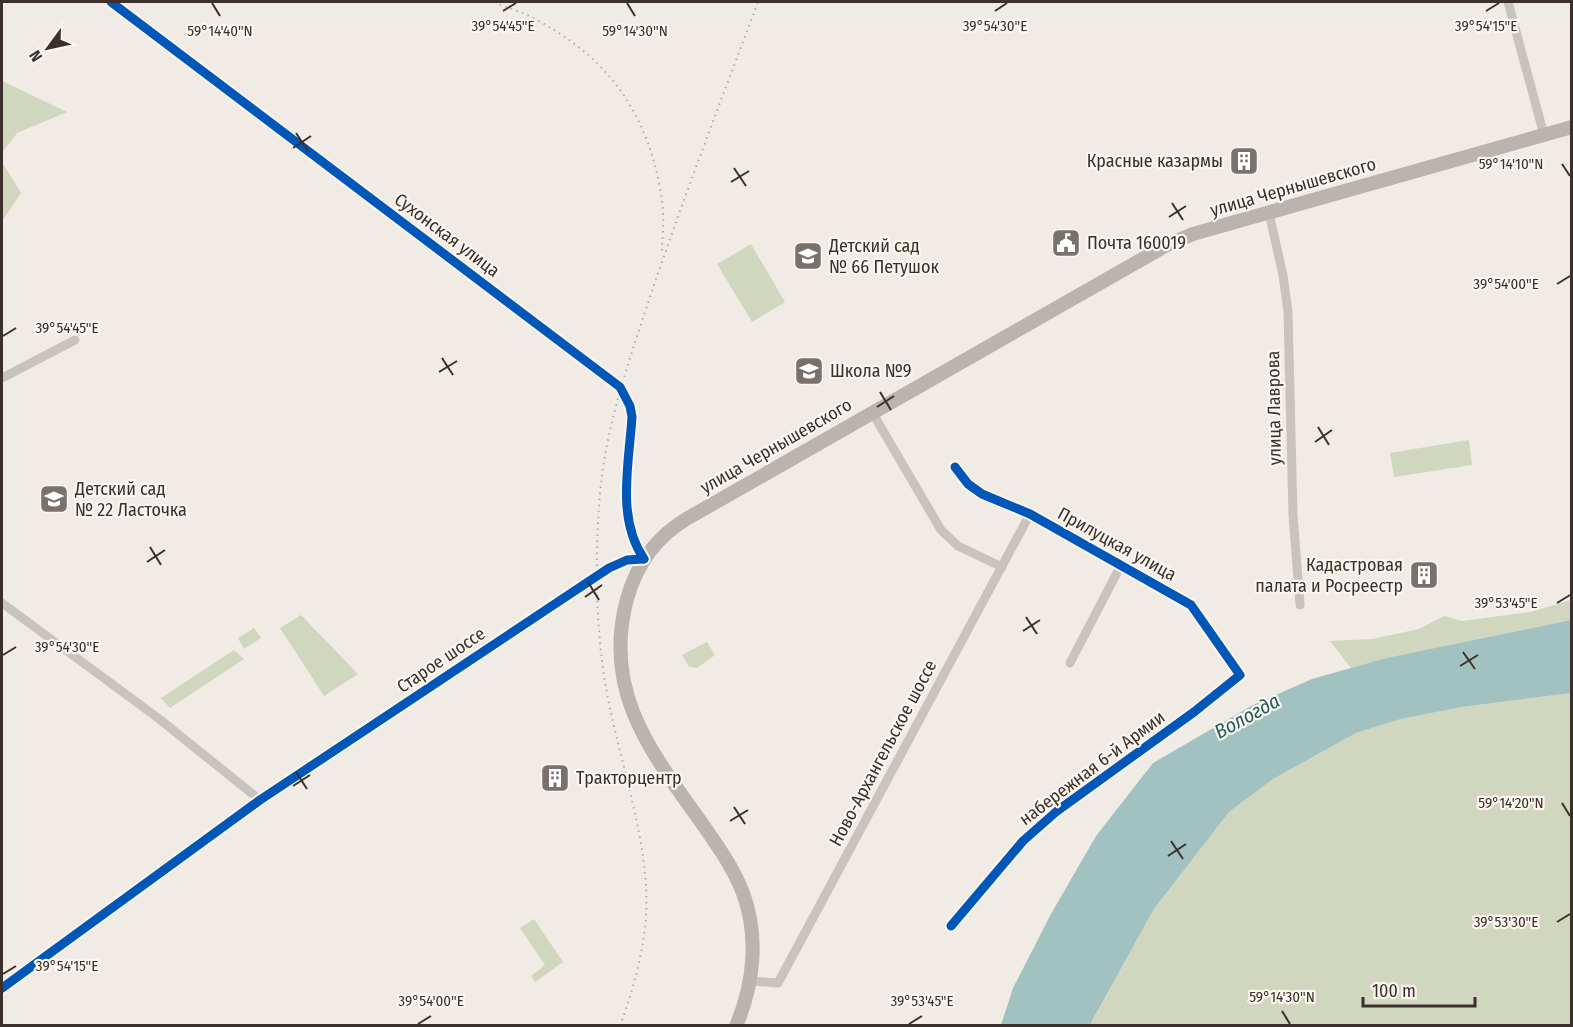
<svg xmlns="http://www.w3.org/2000/svg" width="1573" height="1027" font-family="'Fira Sans Condensed',sans-serif">
	<rect width="100%" height="100%" fill="#f0ebe5"/>
	<!-- green -->
	<g fill="#d1d6bf">
		<polygon points="2,81 67,112 17,133 2,153"/>
		<polygon points="2,162 21,193 2,221"/>
		<polygon points="751,244 785,302 752,322 717,264"/>
		<polygon points="1469,440 1472,465 1394,477 1390,453"/>
		<polygon points="1571,600 1571,620 1386,658 1351,668 1330,641 1372,639 1419,629 1444,616 1462,621 1530,612"/>
		<polygon points="301,615 358,674 324,696 280,628"/>
		<polygon points="254,628 261,638 244,649 238,638"/>
		<polygon points="707,642 715,655 697,668 689,667 682,655"/>
		<polygon points="234,650 244,659 170,708 161,698"/>
		<polygon points="1571,693 1571,1025 1090,1026 1154,909 1229,812 1273,779 1356,733 1401,719 1462,707"/>
		<polygon points="534,919 563,962 535,982 531,976 545,965 520,928"/>
	</g>
	<!-- water -->
	<polygon fill="#a1c2c1" points="1571,620 1571,693 1462,707 1401,719 1356,733 1273,779 1229,812 1154,909 1090,1025 1001,1025 1013,988 1051,914 1096,836 1153,763 1253,705 1312,679 1386,658"/>
	<g fill="none" stroke-linecap="round" stroke-linejoin="round">
		<!-- minor -->
		<g stroke="#c9c3be" stroke-width="9">
			<path d="M 111,2 L 620,387 L 630,406 L 632,417 C 629,464 616,518 644,559"/>
			<polyline points="1508,2 1544,135"/>
			<polyline points="1269,213 1283,275 1288,312 1293,515 1300,605"/>
			<polyline points="2,378 75,340"/>
			<polyline points="872,412 941,530 958,546 1002,567"/>
			<polyline points="2,603 158,718 260,800"/>
			<polyline points="1070,663 1121,565"/>
			<polyline points="951,926 1023,841 1057,811 1194,712 1240,675 1191,605 1030,514 982,494 968,484 955,467"/>
			<polyline points="750,981 778,983 1030,514"/>
			<polyline points="2,988 260,800 609,568 627,560 644,559"/>
		</g>
		<!-- secondary -->
		<path stroke="#bab3ae" stroke-width="14" d="M 736,1026 C 754,984 759,936 743,893 C 733,867 717,845 701,822 C 651,752 602,691 627,599 C 637,563 657,536 688,518 L 1167,245 L 1193,234 L 1235,222 L 1572,127"/>
		<!-- rail -->
		<g stroke="#b1aca8" stroke-width="2" stroke-dasharray="1.5 4.5" stroke-linecap="butt">
			<path d="M 494,2 C 507,8 520,11 533,18 C 598,52 637,97 656,169 C 659,183 663,200 663,214 C 664,227 662,239 662,251"/>
			<path d="M 620,1026 C 633,990 643,955 646,917 C 651,843 617,756 605,682 C 596,625 595,565 599,507 C 603,437 625,372 647,306 C 681,204 720,103 758,2"/>
		</g>
		<!-- cycleway casing -->
		<g stroke="#fbf5ee" stroke-width="13">
			<g id="cycleway">
				<path d="M 111,2 L 620,387 L 630,406 L 632,417 C 629,464 616,518 644,559"/>
				<polyline points="951,926 1023,841 1057,811 1194,712 1240,675 1191,605 1030,514 982,494 968,484 955,467"/>
				<polyline points="2,988 260,800 609,568 627,560 644,559"/>
			</g>
		</g>
		<!-- cycleway -->
		<use href="#cycleway" stroke="#0057b8" stroke-width="9"/>
	</g>
	<!-- ticks -->
	<path fill="none" stroke="#3b302b" stroke-width="2" d="M 212,3 L 220,16M 627,3 L 635,16M 503,11 L 516,3M 995,11 L 1007,3M 1486,11 L 1499,3M 296,133 L 308,151M 293,148 L 311,136M 1562,164 L 1570,176M 734,168 L 746,186M 731,182 L 749,171M 1172,203 L 1183,220M 1169,217 L 1186,206M 1557,284 L 1570,276M 3,336 L 16,328M 442,358 L 453,375M 439,372 L 457,361M 880,392 L 891,410M 877,407 L 894,396M 1318,427 L 1329,445M 1315,442 L 1332,430M 150,547 L 161,565M 147,562 L 165,550M 588,582 L 599,600M 585,597 L 602,585M 1557,603 L 1570,595M 1026,617 L 1037,634M 1023,631 L 1040,620M 1463,652 L 1475,669M 3,655 L 16,647M 1460,666 L 1478,655M 296,772 L 307,789M 293,786 L 310,775M 1562,803 L 1570,816M 734,807 L 745,824M 730,821 L 748,810M 1171,841 L 1183,859M 1168,856 L 1186,844M 1557,922 L 1570,914M 3,974 L 16,966M 1282,1011 L 1290,1024M 418,1024 L 431,1016M 909,1024 L 922,1016"/>
	<!-- icons -->
	<defs>
		<g id="building-square" transform="scale(1.5)"><rect x="-9" y="-9" width="18" height="18" rx="4" fill="#7a716c" stroke="#fbf5ee"/><path d="M-4-6H4V6H1V3H-1V6H-4ZM-2.5-4.3h1.7v1.8h-1.7ZM.8-4.3h1.7v1.8H.8ZM-2.5-1h1.7V.8h-1.7ZM.8-1h1.7V.8H.8Z" fill="#fff"/></g>
		<g id="civic-square" transform="scale(1.5)"><rect x="-9" y="-9" width="18" height="18" rx="4" fill="#7a716c" stroke="#fbf5ee"/><path d="M-.6-6.5H3V-4.5H.6V-3L4-1V1h2V6H-6V1h2V-1L-.6-3ZM-1.2 2.5V6h2.4V2.5Z" fill="#fff"/></g>
		<g id="school-square" transform="scale(1.5)"><rect x="-9" y="-9" width="18" height="18" rx="4" fill="#7a716c" stroke="#fbf5ee"/><path d="M0-5L7-2L0 1L-7-2ZM-4 1L0 2.5L4 1V4Q0 6-4 4Z" fill="#fff"/></g>
	</defs>
	<g fill-rule="evenodd">
		<use href="#building-square" x="1244" y="161"/>
		<use href="#civic-square" x="1066" y="243"/>
		<use href="#school-square" x="808" y="256"/>
		<use href="#school-square" x="809" y="371"/>
		<use href="#school-square" x="54" y="499"/>
		<use href="#building-square" x="1424" y="575"/>
		<use href="#building-square" x="555" y="778"/>
	</g>
	<g text-anchor="middle" dominant-baseline="central" stroke-width="4.5" stroke-linejoin="round" paint-order="stroke">
		<!-- poi labels -->
		<g font-size="18" fill="#3b302b" stroke="#fbf5ee" text-anchor="start">
			<text x="1223" y="161" text-anchor="end">Красные казармы</text>
			<text x="1087" y="243">Почта 160019</text>
			<text x="829" y="246">Детский сад<tspan x="829" dy="21">№ 66 Петушок</tspan></text>
			<text x="830" y="371">Школа №9</text>
			<text x="75" y="489">Детский сад<tspan x="75" dy="21">№ 22 Ласточка</tspan></text>
			<text x="1403" y="565" text-anchor="end">Кадастровая<tspan x="1403" dy="21">палата и Росреестр</tspan></text>
			<text x="576" y="778">Тракторцентр</text>
		</g>
		<!-- street labels -->
		<g font-size="18" fill="#3b302b" stroke="#fbf5ee">
			<text transform="translate(1293 187) rotate(-16)">улица Чернышевского</text>
			<text transform="translate(447 235) rotate(37)">Сухонская улица</text>
			<text transform="translate(1274 408) rotate(-91)">улица Лаврова</text>
			<text transform="translate(776 446) rotate(-30)">улица Чернышевского</text>
			<text transform="translate(1117 544) rotate(29)">Прилуцкая улица</text>
			<text transform="translate(441 660) rotate(-34)">Старое шоссе</text>
			<text transform="translate(883 753) rotate(-62)">Ново-Архангельское шоссе</text>
			<text transform="translate(1092 768) rotate(-37)">набережная 6-й Армии</text>
		</g>
		<!-- water labels -->
		<g font-size="20" font-style="italic" fill="#1f5a5e" stroke="#fbf5ee">
			<text transform="translate(1247 716) rotate(-29)">Вологда</text>
		</g>
	</g>
	<g font-size="15" text-anchor="middle" fill="#3b302b" stroke="#fbf5ee" stroke-width="4.5" stroke-linejoin="round" paint-order="stroke">
		<text x="503" y="31">39°54'45"E</text>
		<text x="995" y="31">39°54'30"E</text>
		<text x="1486" y="31">39°54'15"E</text>
		<text x="635" y="36">59°14'30"N</text>
		<text x="220" y="36">59°14'40"N</text>
		<text x="1511" y="169">59°14'10"N</text>
		<text x="1506" y="289">39°54'00"E</text>
		<text x="67" y="333">39°54'45"E</text>
		<text x="1506" y="608">39°53'45"E</text>
		<text x="67" y="652">39°54'30"E</text>
		<text x="1511" y="808">59°14'20"N</text>
		<text x="1506" y="927">39°53'30"E</text>
		<text x="67" y="971">39°54'15"E</text>
		<text x="1282" y="1002">59°14'30"N</text>
		<text x="431" y="1006">39°54'00"E</text>
		<text x="922" y="1006">39°53'45"E</text>
	</g>
	<!-- border -->
	<rect width="1573" height="1027" fill="none" stroke="#3b302b" stroke-width="6"/>
	<!-- north arrow -->
	<g transform="translate(48 48) rotate(237)" stroke="#fbf5ee" stroke-width="4.5" paint-order="stroke">
	<path d="M0-4.5L10 22L0 15L-10 22Z" fill="#3b302b"/>
	<text y="-9" font-size="16" font-weight="bold" text-anchor="middle" fill="#3b302b">N</text>
	</g>
	<!-- scale -->
	<path d="M1363 997v9h112v-9" fill="none" stroke="#3b302b" stroke-width="3"/>
	<text x="1372" y="997" font-size="18" fill="#3b302b" stroke="#fbf5ee" stroke-width="4.5" paint-order="stroke">100 m</text>
</svg>
